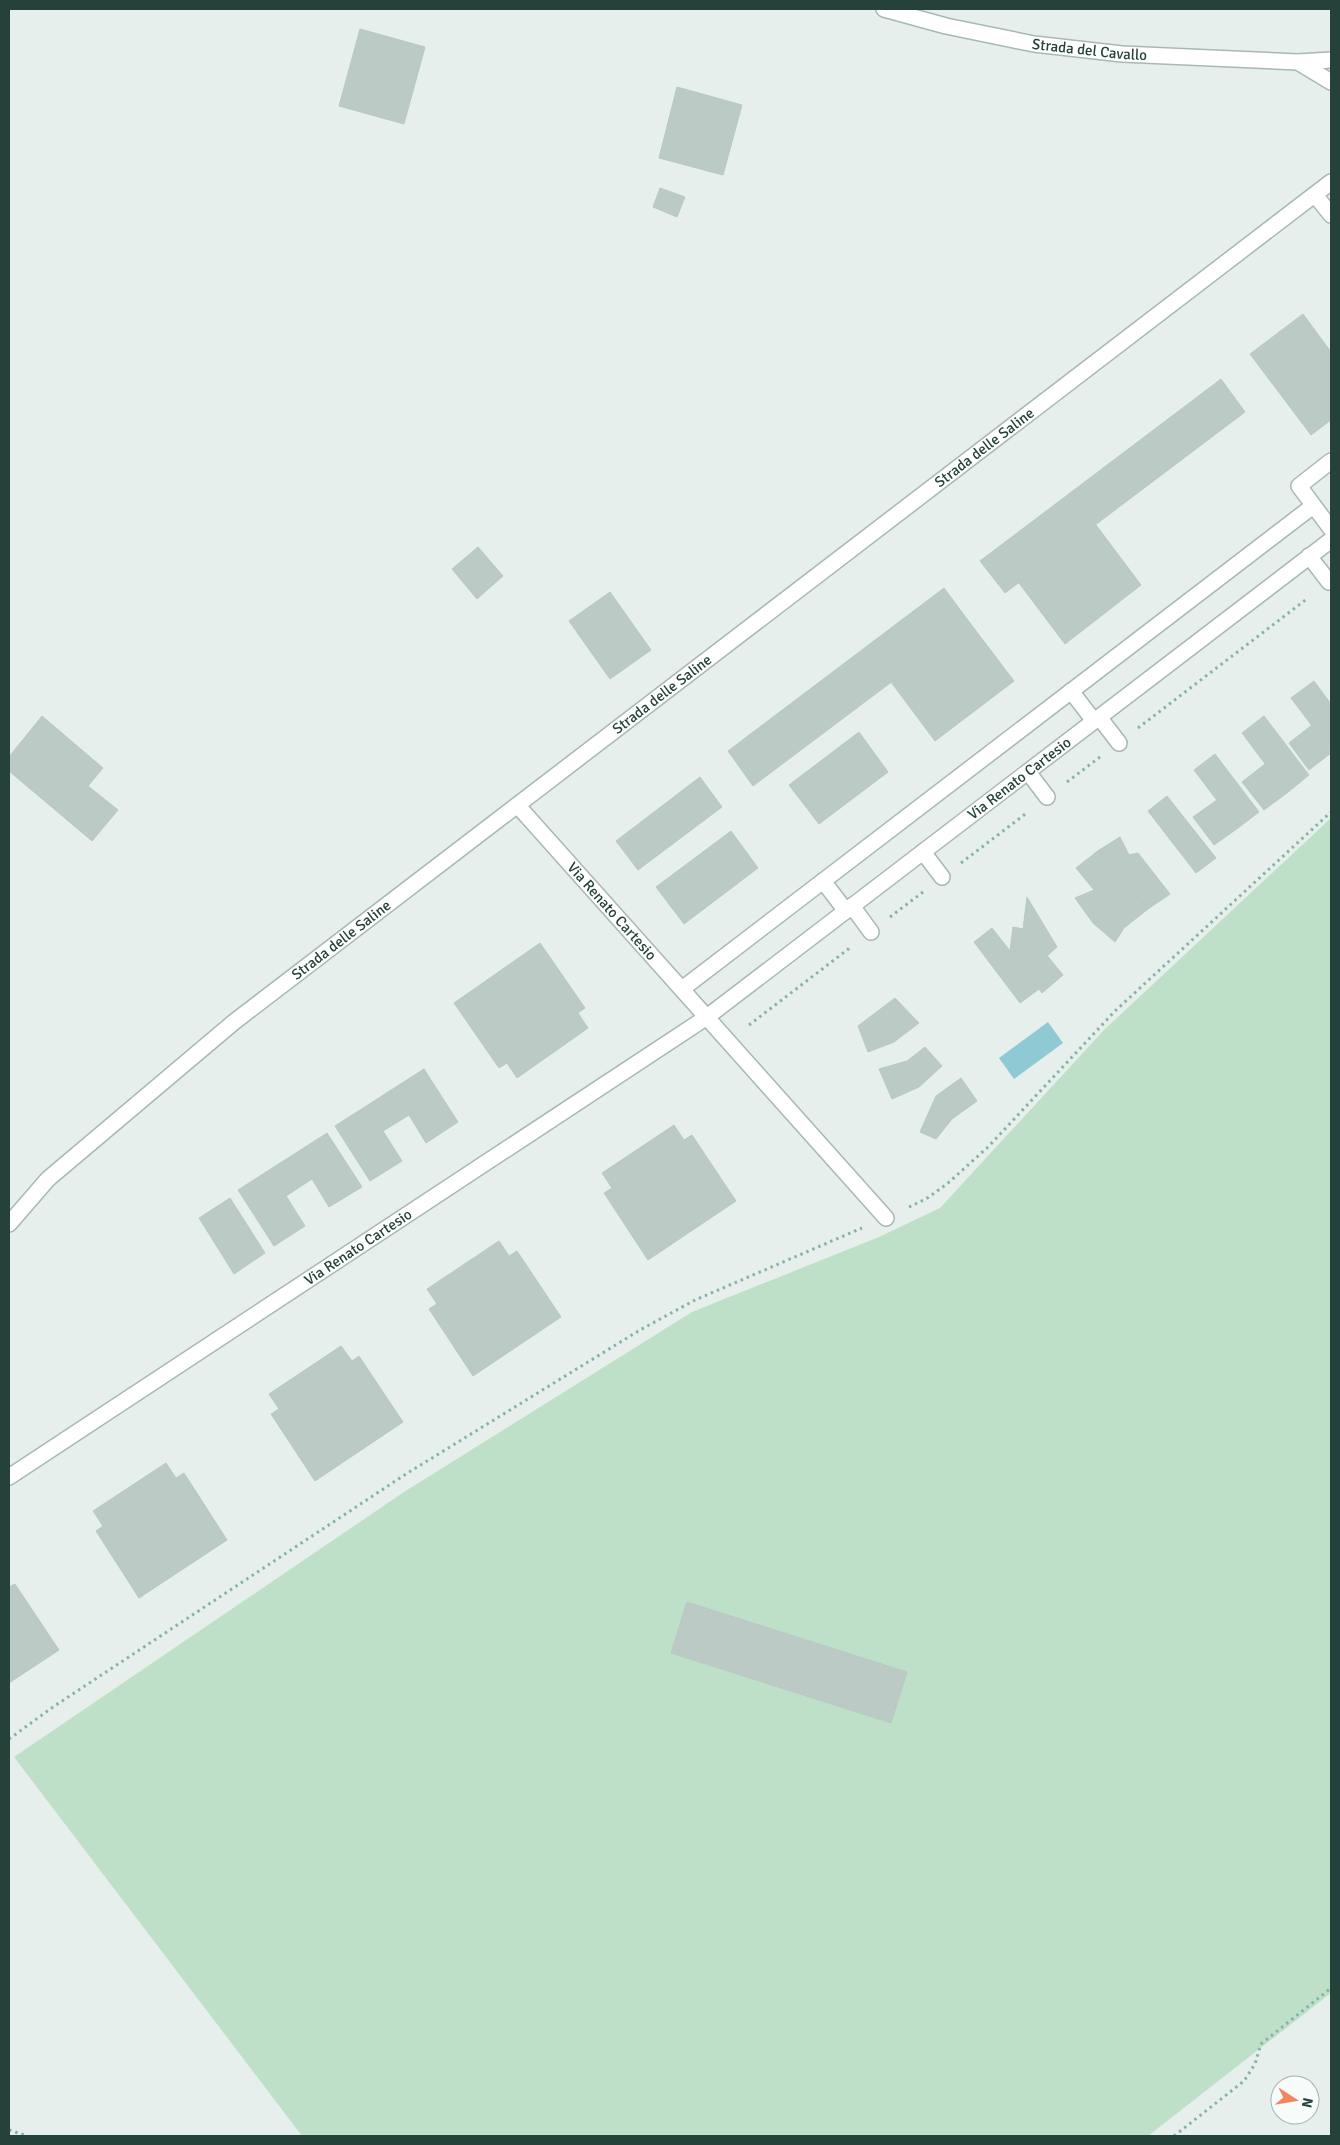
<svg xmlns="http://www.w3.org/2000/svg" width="1340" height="2145" font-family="Signika,sans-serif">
	<rect width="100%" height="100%" fill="#e6efeb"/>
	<!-- green -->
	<polygon fill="#bfe0c8" points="1331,818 1331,1993 1148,2136 302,2136 14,1757 404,1492 692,1312 879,1237 940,1208 1104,1030"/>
	<!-- water -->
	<polygon fill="#8ec9d4" points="1048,1022 1063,1043 1014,1079 999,1058"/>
	<!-- building -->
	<g fill="#bbcac4" stroke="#b8c9c2">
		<polygon points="360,29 425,47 404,124 339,106"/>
		<polygon points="677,87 742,105 723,175 659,158"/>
		<polygon points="660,188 685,197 677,217 653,207"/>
		<polygon points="1303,314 1331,352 1331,420 1311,435 1250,354"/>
		<polygon points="1221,379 1245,412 1005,593 980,561"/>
		<polygon points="1096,525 1141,585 1065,644 1019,583"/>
		<polygon points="478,547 503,576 477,599 452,569"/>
		<polygon points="944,588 970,623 753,786 728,751"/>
		<polygon points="610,592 651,650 610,679 569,621"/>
		<polygon points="970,623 1014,681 935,741 891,682"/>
		<polygon points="1314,681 1331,704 1331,751 1291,698"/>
		<polygon points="42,716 103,768 88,786 118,810 92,841 9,771 9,757"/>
		<polygon points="1264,716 1309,775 1287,793 1242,733"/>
		<polygon points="1312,725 1331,753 1309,770 1289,743"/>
		<polygon points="859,732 888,772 819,824 789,785"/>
		<polygon points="1215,754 1259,812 1238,828 1194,770"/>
		<polygon points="1265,764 1287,793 1264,810 1242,782"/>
		<polygon points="700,777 722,807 638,870 616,841"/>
		<polygon points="1167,796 1216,858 1196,873 1148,811"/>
		<polygon points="1217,800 1238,828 1214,845 1193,817"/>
		<polygon points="731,831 758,868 684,924 656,887"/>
		<polygon points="1120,837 1129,855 1138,853 1170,894 1148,909 1099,850"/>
		<polygon points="1099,850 1148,909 1124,928 1115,942 1093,923 1075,898 1094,890 1076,868"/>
		<polygon points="1027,897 1057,947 1047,956 1032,928 1010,951 1013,927 1023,929"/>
		<polygon points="992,928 1010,951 1032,928 1045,953 1063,975 1042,993 1039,989 1020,1003 974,942"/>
		<polygon points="540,943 585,1008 578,1013 588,1028 517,1078 507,1063 499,1068 454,1003"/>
		<polygon points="895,998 919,1023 894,1042 868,1052 858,1026"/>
		<polygon points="925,1047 942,1066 919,1087 892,1099 879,1069 907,1061"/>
		<polygon points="424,1069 458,1122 426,1143 409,1115 383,1131 402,1161 370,1181 335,1126"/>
		<polygon points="961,1078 977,1101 952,1119 936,1139 920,1132 936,1096"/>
		<polygon points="674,1125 684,1140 692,1135 736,1201 648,1260 604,1193 612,1188 602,1173"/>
		<polygon points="327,1133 362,1187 329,1207 312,1179 286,1196 305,1226 274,1246 238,1190"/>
		<polygon points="230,1198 265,1253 234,1274 199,1218"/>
		<polygon points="499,1241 509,1256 517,1251 561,1317 473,1376 429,1309 437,1304 427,1289"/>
		<polygon points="341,1346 352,1361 359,1356 403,1422 315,1481 271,1414 279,1409 269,1394"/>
		<polygon points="166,1463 176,1478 184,1473 227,1540 139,1598 96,1531 103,1526 93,1511"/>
		<polygon points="15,1584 59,1650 9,1683 9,1587"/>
		<polygon points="687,1602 907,1672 891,1723 671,1653"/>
	</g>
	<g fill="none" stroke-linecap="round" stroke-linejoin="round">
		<!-- service casing -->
		<g stroke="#a8b8b2" stroke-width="18">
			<g id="service">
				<polyline points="1331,461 1299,486 1331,529"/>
				<polyline points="1309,556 1329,582"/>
				<polyline points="1071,691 1094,721"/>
				<polyline points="1099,717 1119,743"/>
				<polyline points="1028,772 1047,797"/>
				<polyline points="923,852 942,877"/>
				<polyline points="823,881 846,911"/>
				<polyline points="852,906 871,932"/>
				<polyline points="682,989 1313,506"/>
			</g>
		</g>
		<!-- minor casing -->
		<g stroke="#a8b8b2" stroke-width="18">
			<g id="minor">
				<path id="s1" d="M 884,9 L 946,26 L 1034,44 L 1122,54 L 1298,62 L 1331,60"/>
				<polyline points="1298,62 1331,82"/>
				<polyline points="1315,195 1331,215"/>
				<path id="s2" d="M 518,806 L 886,1218"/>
				<path id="s3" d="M 9,1477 L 707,1017 L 1331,540"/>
			</g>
		</g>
		<!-- tertiary casing -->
		<g stroke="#a8b8b2" stroke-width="18">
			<g id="tertiary">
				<path id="s4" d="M 9,1224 L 48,1179 L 234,1022 L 1331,182"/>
			</g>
		</g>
		<!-- path -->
		<g stroke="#86b3a5" stroke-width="3" stroke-dasharray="2.5 4" stroke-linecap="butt">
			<polyline points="1138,728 1308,598"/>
			<polyline points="1067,782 1100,757"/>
			<polyline points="961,863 1028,812"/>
			<polyline points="890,917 923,892"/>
			<polyline points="749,1025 851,947"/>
			<polyline points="909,1207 926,1199 947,1184 988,1147 1115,1011 1331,812"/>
			<polyline points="9,1739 53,1707 406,1474 640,1330 695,1300 862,1228"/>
			<polyline points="9,2130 28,2136"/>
			<polyline points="1174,2136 1244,2081 1255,2064 1261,2044 1331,1988"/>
		</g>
		<!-- service -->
		<use href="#service" stroke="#fff" stroke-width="15"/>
		<!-- minor -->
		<use href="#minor" stroke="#fff" stroke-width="15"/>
		<!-- tertiary -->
		<use href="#tertiary" stroke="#fff" stroke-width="15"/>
	</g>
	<g text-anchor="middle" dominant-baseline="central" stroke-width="5" stroke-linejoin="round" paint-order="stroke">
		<!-- street labels -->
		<g font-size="15" fill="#24423a" stroke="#f7fbf9">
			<text stroke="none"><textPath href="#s1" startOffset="210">Strada del Cavallo</textPath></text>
			<text stroke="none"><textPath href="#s4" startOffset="1248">Strada delle Saline</textPath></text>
			<text stroke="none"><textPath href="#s4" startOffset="842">Strada delle Saline</textPath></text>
			<text stroke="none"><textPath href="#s3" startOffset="1229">Via Renato Cartesio</textPath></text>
			<text stroke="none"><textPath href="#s2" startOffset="141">Via Renato Cartesio</textPath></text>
			<text stroke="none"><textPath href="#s4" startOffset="438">Strada delle Saline</textPath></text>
			<text stroke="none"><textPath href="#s3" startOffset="418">Via Renato Cartesio</textPath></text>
		</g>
	</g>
	<!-- border -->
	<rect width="1340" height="2145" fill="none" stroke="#24423a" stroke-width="20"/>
	<!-- north arrow -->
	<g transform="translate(1295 2100) rotate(102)"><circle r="24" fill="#f7fbf9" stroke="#a3b1ad"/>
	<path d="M0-4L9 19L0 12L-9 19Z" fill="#f4845f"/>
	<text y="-8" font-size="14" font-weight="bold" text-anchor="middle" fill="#24423a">N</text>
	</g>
</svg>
